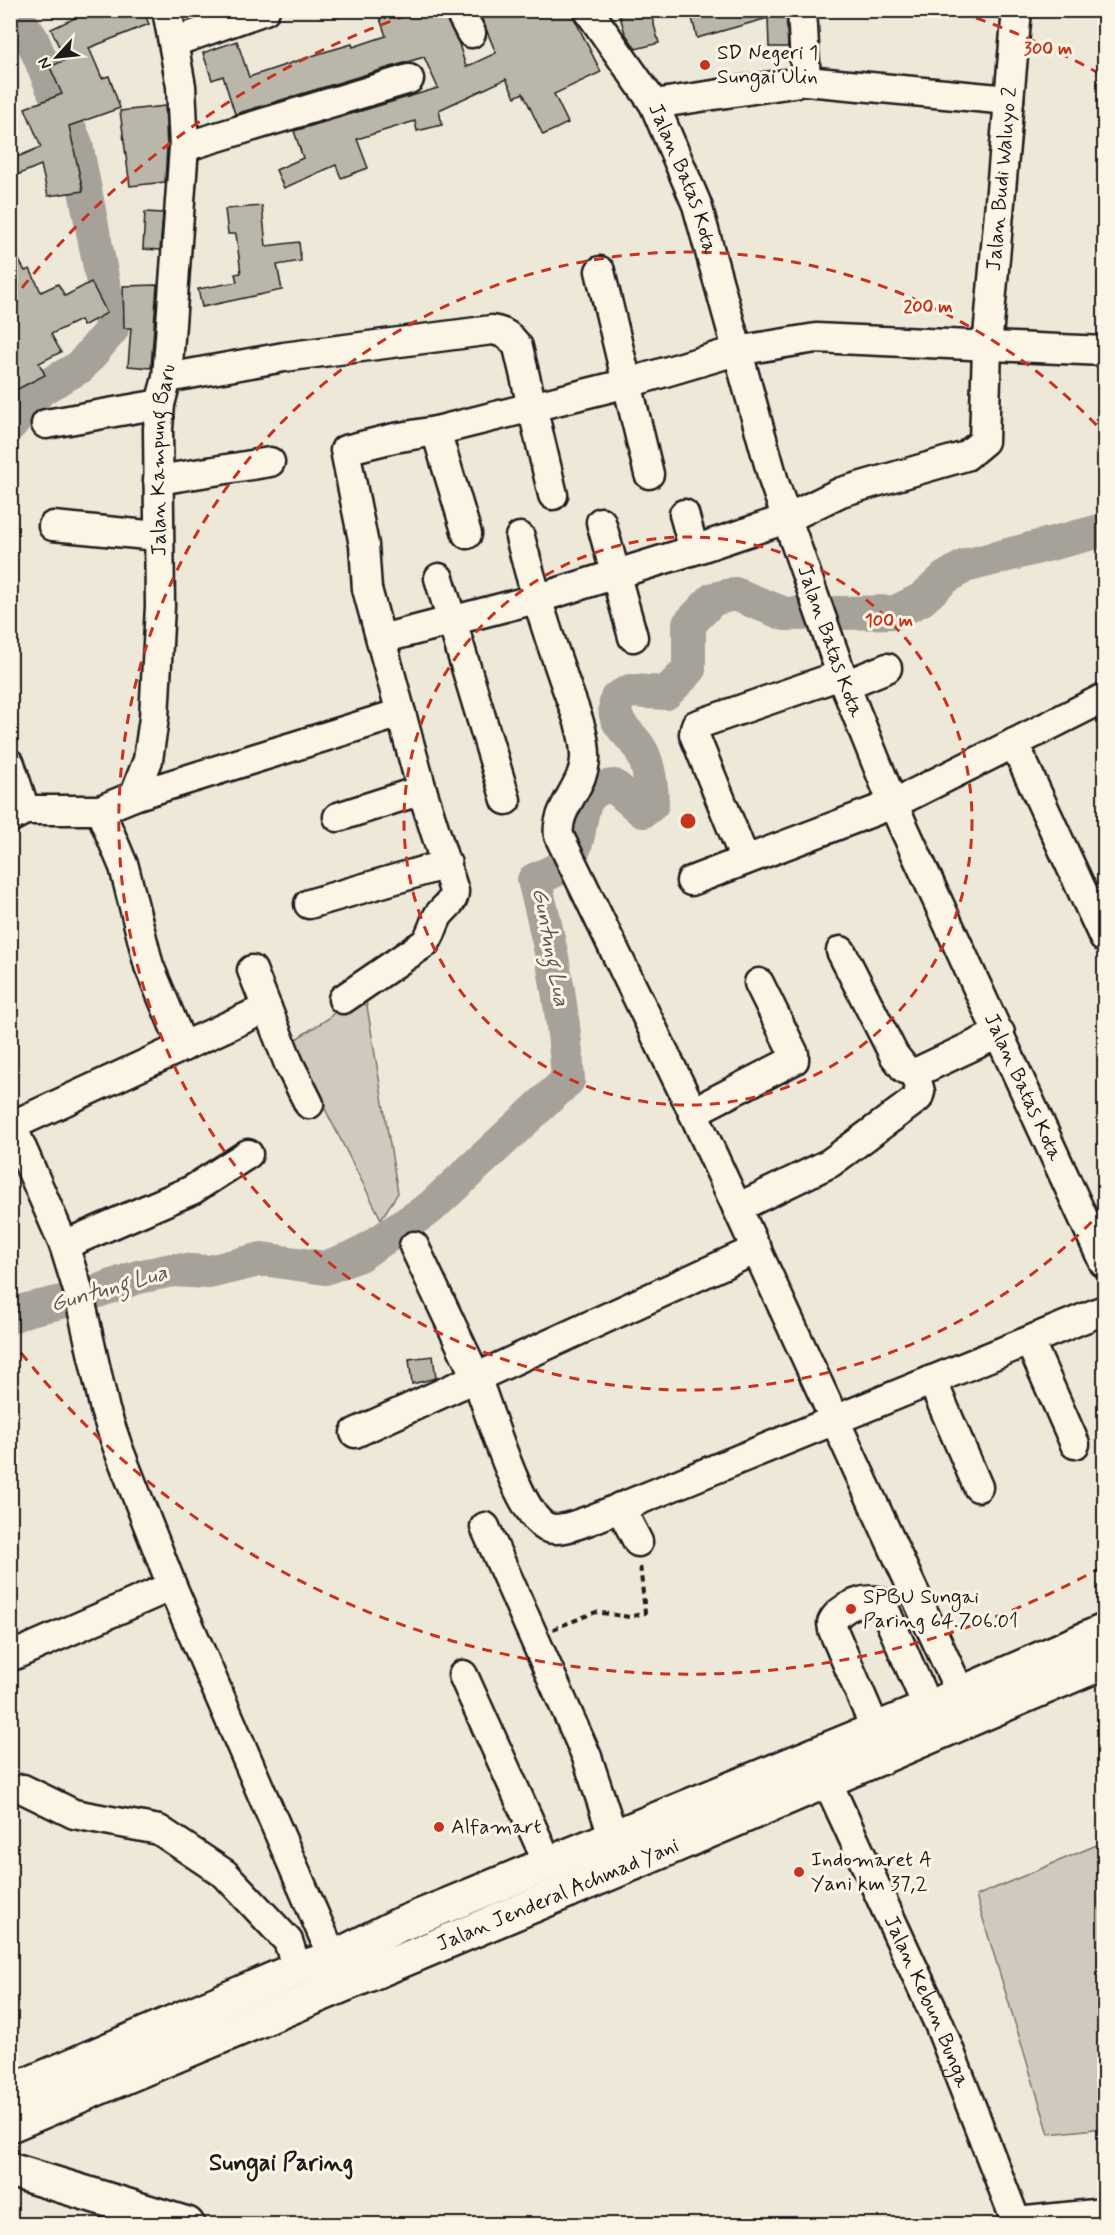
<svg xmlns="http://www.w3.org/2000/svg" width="1115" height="2235" font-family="Mynerve,sans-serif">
	<rect width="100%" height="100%" fill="#eee8d9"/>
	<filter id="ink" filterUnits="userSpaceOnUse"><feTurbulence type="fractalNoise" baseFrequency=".0167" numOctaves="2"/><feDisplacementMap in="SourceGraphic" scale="12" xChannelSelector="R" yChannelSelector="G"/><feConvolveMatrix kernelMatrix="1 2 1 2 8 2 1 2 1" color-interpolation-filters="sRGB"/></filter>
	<g filter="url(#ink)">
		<!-- green -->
		<g fill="#cfcabd" stroke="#76736c" stroke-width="1.5">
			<polygon points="363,982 398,1193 381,1219 291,1042 329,1018"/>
			<polygon points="1104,1842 1104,2128 1049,2134 976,1896"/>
		</g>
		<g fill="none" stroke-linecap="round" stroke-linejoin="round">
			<!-- river -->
			<g stroke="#a7a299" stroke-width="34">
				<polyline points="10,425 41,389 80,367 112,329 76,144 32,39 12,10"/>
				<path d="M 10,1317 L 26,1310 L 75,1299 L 138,1277 L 172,1270 L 209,1272 L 262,1259 L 325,1268 L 359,1255 L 430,1208 L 568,1080 C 564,1011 552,947 534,880 C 543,876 556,871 563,865 C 592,838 566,789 614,786 L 643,811 L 652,804 C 652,788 649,766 642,752 C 631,731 609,725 617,698 L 630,691 L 666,693 L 689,670 L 689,624 L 713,599 L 735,594 L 785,614 L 896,612 L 922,599 L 945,578 L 965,566 L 1104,530"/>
			</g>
		</g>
		<!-- building -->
		<g fill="#bab6aa" stroke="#1c1c1c" stroke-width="1.5">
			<polygon points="92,10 96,10 98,16 111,10 143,10 149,24 89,48 102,78 109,76 120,108 69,126 83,191 48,196 41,165 10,178 10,160 41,147 25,108 62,94 50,67 65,60 51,29"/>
			<polygon points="377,10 443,10 459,44 466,67 496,53 478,10 570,10 601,72 554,94 568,123 543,135 523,93 515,97 506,79 439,110 442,125 417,131 415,121 357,139 368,168 341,178 336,165 284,188 276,170 303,158 294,131 438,88 424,57 235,114 223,76 212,80 203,53 237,41 249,77 321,53 352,44 353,47 386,36"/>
			<polygon points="618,10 650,10 659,43 636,49 625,33"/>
			<polygon points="690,10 786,10 788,47 769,47 768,18 697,38"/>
			<polygon points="165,106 167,147 165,182 130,186 120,111"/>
			<polygon points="262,206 266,246 299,242 301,261 277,265 282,290 202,307 198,289 237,282 235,274 241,273 236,234 228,234 225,209"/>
			<polygon points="145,212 163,213 160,250 143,249"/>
			<polygon points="10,244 25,271 30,269 41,292 58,284 65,296 91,282 107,313 83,326 80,320 51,334 61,352 39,363 45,375 10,393"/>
			<polygon points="157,285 151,368 128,366 131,328 124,328 123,286"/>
			<polygon points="433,1356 436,1378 412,1384 409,1359"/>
		</g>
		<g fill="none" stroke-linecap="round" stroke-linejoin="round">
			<!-- minor casing -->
			<g stroke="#1c1c1c" stroke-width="33">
				<g id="minor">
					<polyline points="459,10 471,33"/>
					<path id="s1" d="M 588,10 L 654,104 L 697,205 L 774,482 L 845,685 L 893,804 L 1104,1263"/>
					<polyline points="802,10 806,81"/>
					<polyline points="174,42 265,10"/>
					<polyline points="654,104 806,81 1009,100"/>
					<polyline points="184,147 409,79"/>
					<polyline points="600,271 649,474"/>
					<path d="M 167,378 L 284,357 L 492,330 C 505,332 511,337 518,347 L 553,495"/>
					<polyline points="46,424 160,404"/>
					<polyline points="436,431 628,383 736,351 816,338 1104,351"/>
					<polyline points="158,480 270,462"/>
					<polyline points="684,514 694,550"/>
					<polyline points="601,522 633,637"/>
					<polyline points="53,526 158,536"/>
					<path d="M 520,537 C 532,584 546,629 562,674 C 570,700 586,731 585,759 C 584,787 555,808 559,836 L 693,1112 L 961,1694"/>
					<polyline points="439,578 506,800"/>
					<path id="s2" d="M 381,639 L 536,599 L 694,550 L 786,519 L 841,492 L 966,456 L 984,441 L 987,348 L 1017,10"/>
					<polyline points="845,685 887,668"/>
					<polyline points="1014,743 1104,938"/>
					<polyline points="10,764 25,810"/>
					<polyline points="134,796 401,713"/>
					<polyline points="100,810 124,867 149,966 183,1047"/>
					<polyline points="338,817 422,790"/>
					<path id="s3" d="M 10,818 L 25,810 L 100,810 L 134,796 L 148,760 L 154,718 L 160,606 L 158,429 L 160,404 L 167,378 L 184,147 L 181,86 L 167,10"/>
					<polyline points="745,860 694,734 696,725 841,675"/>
					<polyline points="691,881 893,804 1104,698"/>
					<polyline points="309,904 447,864"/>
					<polyline points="841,951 894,1055 905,1069 915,1073"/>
					<polyline points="252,970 289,1064 309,1104"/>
					<path d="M 343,999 L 425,943 C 432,934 433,925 438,916 C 444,907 454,903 454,891 L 422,790 L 367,589 L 364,545 L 345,450 L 394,438 L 436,431 L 467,534"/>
					<polyline points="693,1112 794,1060 794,1054 759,983"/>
					<polyline points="10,1121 64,1245 78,1290 105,1410 118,1448 172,1586 333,1958"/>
					<polyline points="13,1125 267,1008"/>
					<polyline points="737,1208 830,1163 918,1098 920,1092 915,1073 1000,1033"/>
					<polyline points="64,1245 192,1190 248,1154"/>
					<path d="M 414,1246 C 434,1289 455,1332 475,1375 C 489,1407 517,1512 546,1527 C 559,1533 578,1524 590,1520 L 1104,1310"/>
					<polyline points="1030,1342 1075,1444"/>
					<polyline points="932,1380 978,1487"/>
					<polyline points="355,1433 757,1249"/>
					<polyline points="620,1507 638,1542"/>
					<polyline points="485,1527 587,1757 613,1836"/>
					<polyline points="10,1657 172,1586"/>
					<polyline points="463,1675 548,1863"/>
					<path d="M 875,1728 L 833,1630 L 832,1623 C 838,1608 867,1595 882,1603 L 928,1708"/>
					<path id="s4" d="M 827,1781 L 939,2024 L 1017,2224"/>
					<polyline points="23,1789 74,1814 159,1830 225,1874 288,1941 297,1969"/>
					<polyline points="1017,2222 1104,2213"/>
				</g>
			</g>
			<!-- major casing -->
			<g stroke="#1c1c1c" stroke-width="38">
				<polyline id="major" points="10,2170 187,2224"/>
			</g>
			<!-- highway casing -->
			<g stroke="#1c1c1c" stroke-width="38">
				<g id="highway">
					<polyline points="10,2092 297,1969 333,1958 399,1925 928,1708 1104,1631"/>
					<path id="s5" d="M 10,2125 L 639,1861 L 1104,1662"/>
				</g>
			</g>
			<!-- path -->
			<polyline stroke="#1c1c1c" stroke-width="4" stroke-dasharray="6 4.5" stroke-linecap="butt" points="553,1629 596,1612 629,1617 645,1613 640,1564"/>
			<!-- minor -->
			<use href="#minor" stroke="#fcf5e5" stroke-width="28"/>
			<!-- major -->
			<use href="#major" stroke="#fcf5e5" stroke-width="33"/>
			<!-- highway -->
			<use href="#highway" stroke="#fcf5e5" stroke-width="33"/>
		</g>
	</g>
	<!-- distance rings -->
	<g fill="none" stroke="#c8321e" stroke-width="3" stroke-dasharray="10 8">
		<circle cx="688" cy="821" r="284"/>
		<path d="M1104 1209A569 569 0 1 1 1104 433"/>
		<path d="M1102 1567A853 853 0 0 1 11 1340M11 302A853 853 0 0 1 417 12M959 12A853 853 0 0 1 1102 75"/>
	</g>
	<!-- markers -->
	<g fill="#c8321e" stroke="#fcf5e5" stroke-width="2">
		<circle cx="705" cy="65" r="6"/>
		<circle cx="851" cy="1609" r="6"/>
		<circle cx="439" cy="1827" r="6"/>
		<circle cx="799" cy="1872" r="6"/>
	</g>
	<g text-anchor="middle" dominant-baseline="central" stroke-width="6" stroke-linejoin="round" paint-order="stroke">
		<!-- poi labels -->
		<g font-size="21" fill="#1c1c1c" stroke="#fcf5e5" text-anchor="start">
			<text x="717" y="53">SD Negeri 1<tspan x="717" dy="24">Sungai Ulin</tspan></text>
			<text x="863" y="1597">SPBU Sungai<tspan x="863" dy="24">Paring 64.706.01</tspan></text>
			<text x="451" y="1827">Alfamart</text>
			<text x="811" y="1860">Indomaret A<tspan x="811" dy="24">Yani km 37,2</tspan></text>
		</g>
		<!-- street labels -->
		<g font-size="21" fill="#1c1c1c" stroke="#fcf5e5">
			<text stroke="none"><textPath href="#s1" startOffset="195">Jalan Batas Kota</textPath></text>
			<text stroke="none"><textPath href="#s2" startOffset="900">Jalan Budi Waluyo 2</textPath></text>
			<text stroke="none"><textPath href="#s3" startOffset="468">Jalan Kampung Baru</textPath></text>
			<text stroke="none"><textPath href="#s1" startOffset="681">Jalan Batas Kota</textPath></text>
			<text stroke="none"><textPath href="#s1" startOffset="1167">Jalan Batas Kota</textPath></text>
			<text stroke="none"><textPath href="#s5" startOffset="594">Jalan Jenderal Achmad Yani</textPath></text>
			<text stroke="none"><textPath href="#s4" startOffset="242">Jalan Kebun Bunga</textPath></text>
		</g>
		<!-- water labels -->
		<g font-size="22" font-style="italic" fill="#5b5854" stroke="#fcf5e5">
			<text transform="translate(550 947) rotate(79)">Guntung Lua</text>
			<text transform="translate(109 1289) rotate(-16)">Guntung Lua</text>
		</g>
		<!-- quarter labels -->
		<g font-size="24" font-weight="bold" fill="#1c1c1c" stroke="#fcf5e5">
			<text x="281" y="2163">Sungai Paring</text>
		</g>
	</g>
	<circle cx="688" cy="821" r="9" fill="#c8321e" stroke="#fcf5e5" stroke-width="3"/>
	<g font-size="18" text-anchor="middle" font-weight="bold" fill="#c8321e" stroke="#fcf5e5" stroke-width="6" stroke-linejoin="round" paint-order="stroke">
		<text x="1048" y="54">300 m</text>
		<text x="928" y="312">200 m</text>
		<text x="889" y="626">100 m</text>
	</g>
	<!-- margin -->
	<rect width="1115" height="2235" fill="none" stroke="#fcf5e5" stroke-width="36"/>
	<rect x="18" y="18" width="1079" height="2199" fill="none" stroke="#1c1c1c" stroke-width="2" filter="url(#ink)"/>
	<!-- north arrow -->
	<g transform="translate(57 57) rotate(243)" stroke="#fcf5e5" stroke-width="4.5" paint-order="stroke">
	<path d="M0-4.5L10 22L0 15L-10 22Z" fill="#1c1c1c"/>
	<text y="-9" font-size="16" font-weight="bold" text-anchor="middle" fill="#1c1c1c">N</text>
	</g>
</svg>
